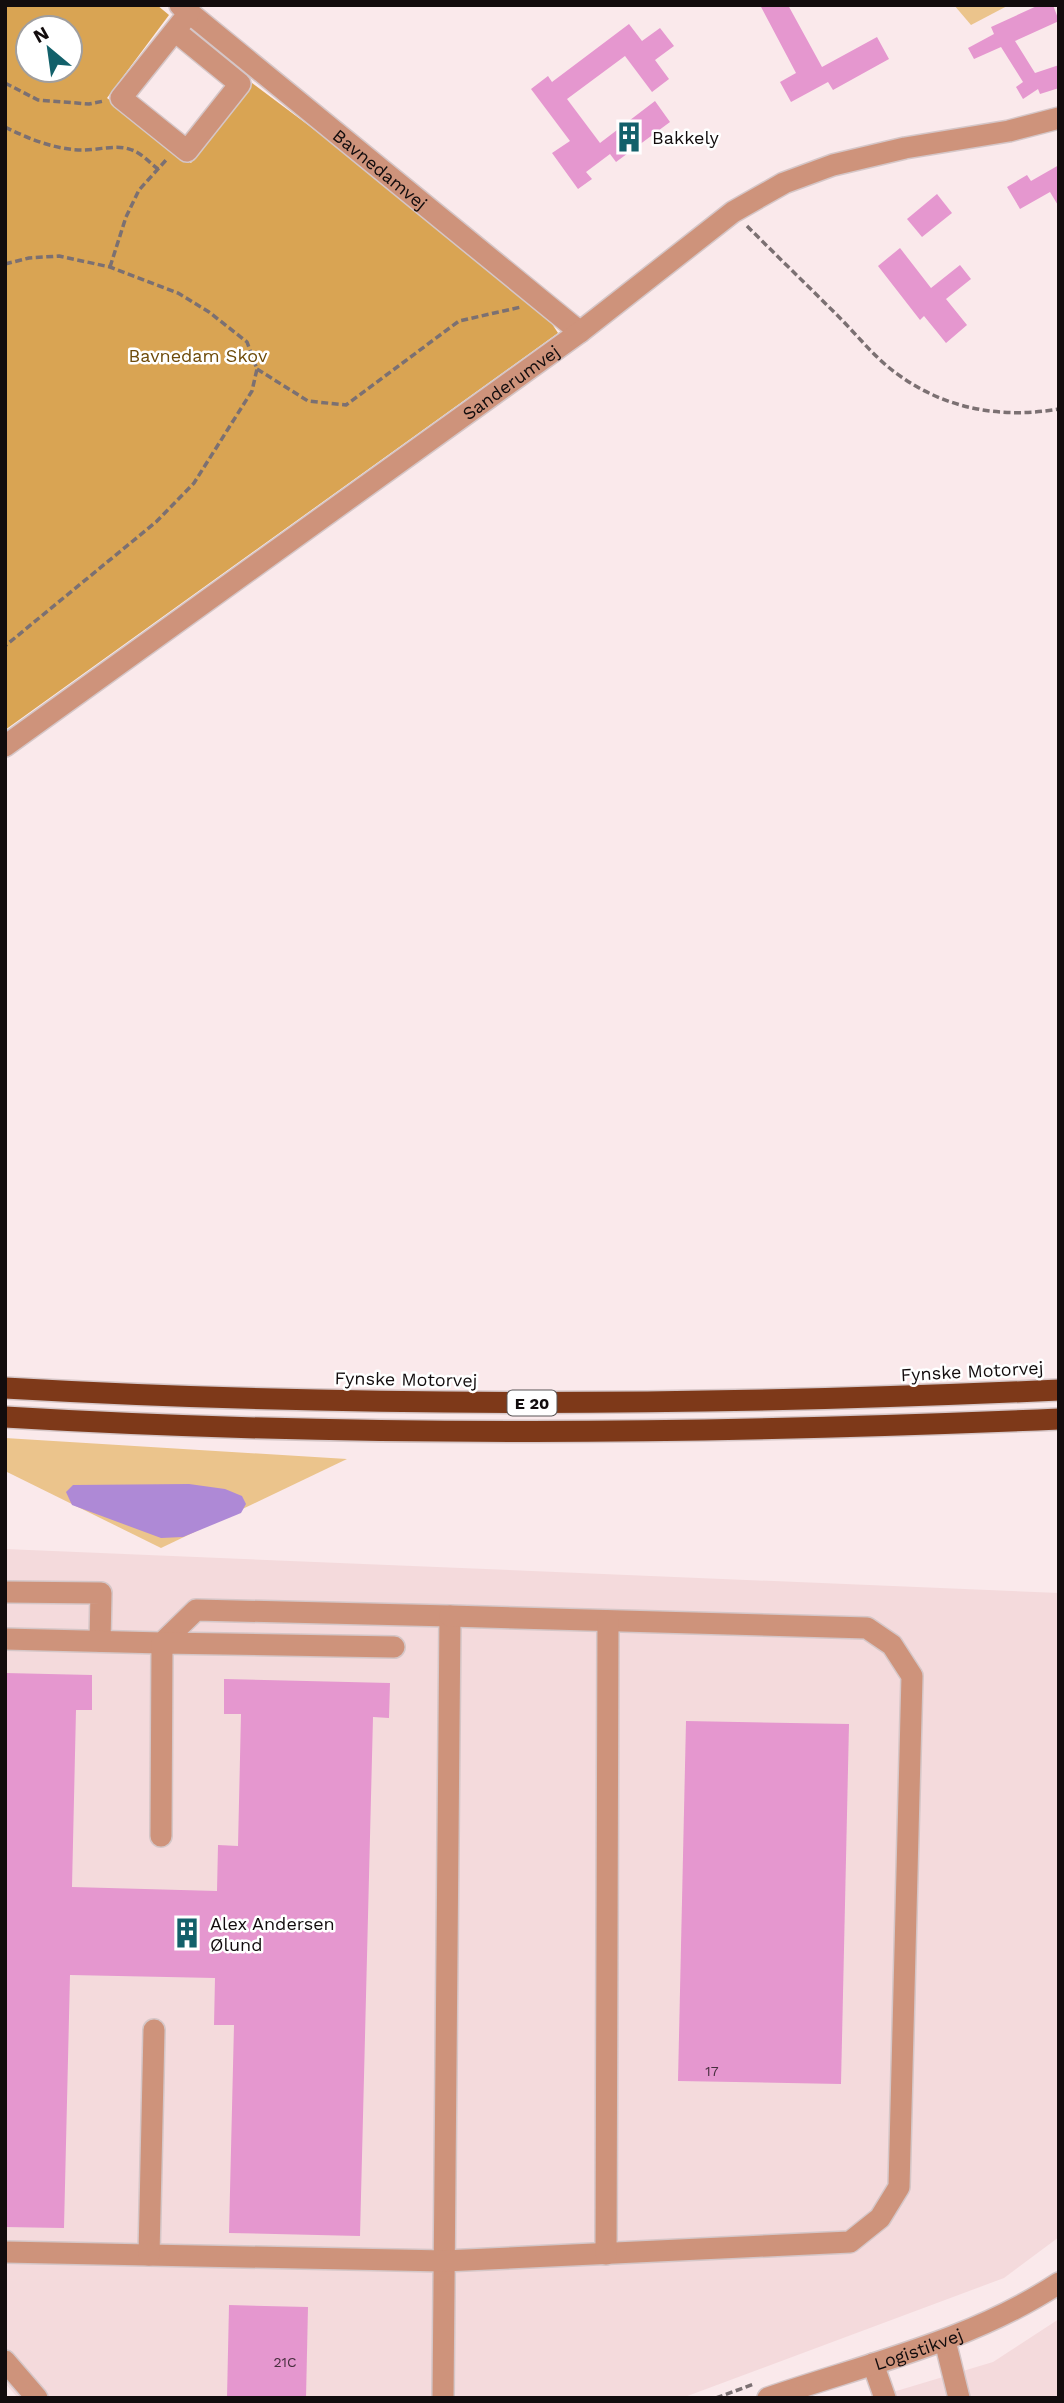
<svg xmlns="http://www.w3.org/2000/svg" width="1064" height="2403" font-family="'Work Sans',sans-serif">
	<rect width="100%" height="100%" fill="#fae9eb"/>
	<!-- built -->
	<g fill="#f4dadc">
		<polygon points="5,1549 1059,1593 1059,2237 1004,2278 682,2398 18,2398 5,2383"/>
		<polygon points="1059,2319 1059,2398 873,2398 993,2362"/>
	</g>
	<!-- green -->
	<g fill="#ebc48c">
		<polygon points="954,5 1009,5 971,25"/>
		<polygon points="5,1438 347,1459 161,1548 5,1471"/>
	</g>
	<!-- forest -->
	<path fill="#d9a453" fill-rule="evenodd" d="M 5,5 L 157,5 L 169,15 L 107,98 L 191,163 L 252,83 L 531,292 L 558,333 L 5,730 ZM 28,28 L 70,28 L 70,70 L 28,70 Z"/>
	<!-- water -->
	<polygon fill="#ae89d6" points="189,1484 225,1489 242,1496 246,1504 241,1513 183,1537 161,1538 72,1505 66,1492 73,1485"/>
	<!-- building -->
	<g fill="#e597cf">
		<polygon points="760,5 788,5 822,67 877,37 889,59 833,90 828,82 791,102 780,82 796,73"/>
		<polygon points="1039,5 1053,5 1059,21 1015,41 1035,73 1059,65 1059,88 1040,94 1038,89 1023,99 1016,87 1023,82 1001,47 974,59 968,48 994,34 991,27"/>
		<polygon points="629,24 642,41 660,28 674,46 655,60 669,79 652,92 625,56 567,99 600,143 655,101 670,122 616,162 610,154 586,172 592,179 578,189 552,153 570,141 531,89 548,76 552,82"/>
		<polygon points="1059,165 1059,207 1050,192 1020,209 1007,187 1027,175 1031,181"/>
		<polygon points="937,194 952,213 922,237 907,219"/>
		<polygon points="900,248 931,288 960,265 971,279 946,299 967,325 946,343 924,316 920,320 878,266"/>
		<polygon points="5,1673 92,1675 92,1710 76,1710 72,1887 217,1891 218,1845 238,1846 241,1714 224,1714 224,1679 390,1683 389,1718 373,1717 360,2236 229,2233 234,2025 214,2025 215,1978 70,1975 64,2228 5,2227"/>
		<polygon points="686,1721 849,1724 841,2084 678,2081"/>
		<polygon points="229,2305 308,2307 306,2398 227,2398"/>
	</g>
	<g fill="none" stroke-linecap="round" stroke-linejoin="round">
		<!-- minor casing -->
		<g stroke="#d5c6c7" stroke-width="24">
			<g id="minor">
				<path id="s1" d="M 180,5 L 580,332"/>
				<polyline points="175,31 240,84 187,151 121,98 189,13"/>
				<path id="s2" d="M 5,746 L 580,332 L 733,212 L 784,183 L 833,165 L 905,148 L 1009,131 L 1059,118"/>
				<polyline points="5,1592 101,1593 100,1641"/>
				<polyline points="5,1639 162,1643 196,1610 450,1616 443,2398"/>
				<polyline points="161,1836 162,1643 394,1647"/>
				<polyline points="5,2252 444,2261 850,2242 880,2218 899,2187 912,1676 892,1645 867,1628 450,1616"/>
				<polyline points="606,2254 608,1621"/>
				<polyline points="149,2255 154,2030"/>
				<polyline points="945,2341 959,2398"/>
				<polyline points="5,2361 37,2398"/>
				<polyline points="873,2364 885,2398"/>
				<path id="s3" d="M 768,2398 C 867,2364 971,2341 1059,2283"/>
			</g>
		</g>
		<!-- highway casing -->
		<g stroke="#d5c6c7" stroke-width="24">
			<g id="highway">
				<path d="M 5,1388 C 356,1408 708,1406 1059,1390"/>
				<path d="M 5,1417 C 356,1438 708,1434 1059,1419"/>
			</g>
		</g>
		<!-- path -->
		<g stroke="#7b7072" stroke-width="3.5" stroke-dasharray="7 3.5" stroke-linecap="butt">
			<polyline points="5,83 38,100 89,104 104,101"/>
			<path d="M 5,127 C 29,139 56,150 83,150 C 99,150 117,144 132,150 C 141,153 150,163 158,169"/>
			<path d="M 747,226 C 777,256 808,286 839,317 C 857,335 875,358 896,373 C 944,409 1001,419 1059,409"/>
			<polyline points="5,264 29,258 59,256 110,267 178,293 209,312 247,342 257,369 252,391 194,483 156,522 5,646"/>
			<polyline points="110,267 126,217 139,190 167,159"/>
			<polyline points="257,369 308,401 346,405 459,321 521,307"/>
			<polyline points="716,2398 754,2384"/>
		</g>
		<!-- minor -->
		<use href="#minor" stroke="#ce937b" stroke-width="21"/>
		<!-- highway -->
		<use href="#highway" stroke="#7e3919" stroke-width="21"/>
	</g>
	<!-- icons -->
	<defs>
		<g id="building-bare" transform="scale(2.415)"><path d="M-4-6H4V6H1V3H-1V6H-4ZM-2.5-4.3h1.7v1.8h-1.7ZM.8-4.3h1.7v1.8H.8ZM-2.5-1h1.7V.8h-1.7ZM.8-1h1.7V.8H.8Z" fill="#12606a" stroke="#fff" stroke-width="2.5" paint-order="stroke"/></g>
	</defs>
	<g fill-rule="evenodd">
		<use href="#building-bare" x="629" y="137"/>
		<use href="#building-bare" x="187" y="1933"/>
	</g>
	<g text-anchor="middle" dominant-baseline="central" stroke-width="5" stroke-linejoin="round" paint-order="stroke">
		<!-- number labels -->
		<g font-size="14" fill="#472f3e">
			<text x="712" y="2071">17</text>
			<text x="285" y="2362">21C</text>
		</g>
		<!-- shield labels -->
		<rect fill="#fff" stroke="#595556" stroke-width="2" x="507.5" y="1390.5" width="49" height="25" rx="5"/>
		<g font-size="16" font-weight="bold" fill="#120c0d">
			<text x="532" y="1403">E 20</text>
		</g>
		<!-- poi labels -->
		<g font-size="18" fill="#120c0d" stroke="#fff" text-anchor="start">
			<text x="652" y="137">Bakkely</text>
			<text x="210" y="1923">Alex Andersen<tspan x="210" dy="21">Ølund</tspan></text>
		</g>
		<!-- street labels -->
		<g font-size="18" fill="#120c0d" stroke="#fff">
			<text stroke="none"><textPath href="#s1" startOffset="259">Bavnedamvej</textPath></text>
			<text stroke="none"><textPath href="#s2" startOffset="623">Sanderumvej</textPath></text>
			<text transform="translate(972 1371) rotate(-3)">Fynske Motorvej</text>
			<text transform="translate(406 1379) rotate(1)">Fynske Motorvej</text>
			<text stroke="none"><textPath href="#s3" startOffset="158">Logistikvej</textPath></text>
		</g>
		<!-- park labels -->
		<g font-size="18" fill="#6e4b0a" stroke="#fff">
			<text x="198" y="355">Bavnedam Skov</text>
		</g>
	</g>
	<!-- border -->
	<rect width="1064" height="2403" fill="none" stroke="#120c0d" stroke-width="14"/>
	<!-- north arrow -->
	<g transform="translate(49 49) rotate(331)"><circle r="33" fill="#ffffff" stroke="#a09e9e" stroke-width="2"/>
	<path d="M0-5L12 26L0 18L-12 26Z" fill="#12606a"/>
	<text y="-10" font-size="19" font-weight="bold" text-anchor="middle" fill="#120c0d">N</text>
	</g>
</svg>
